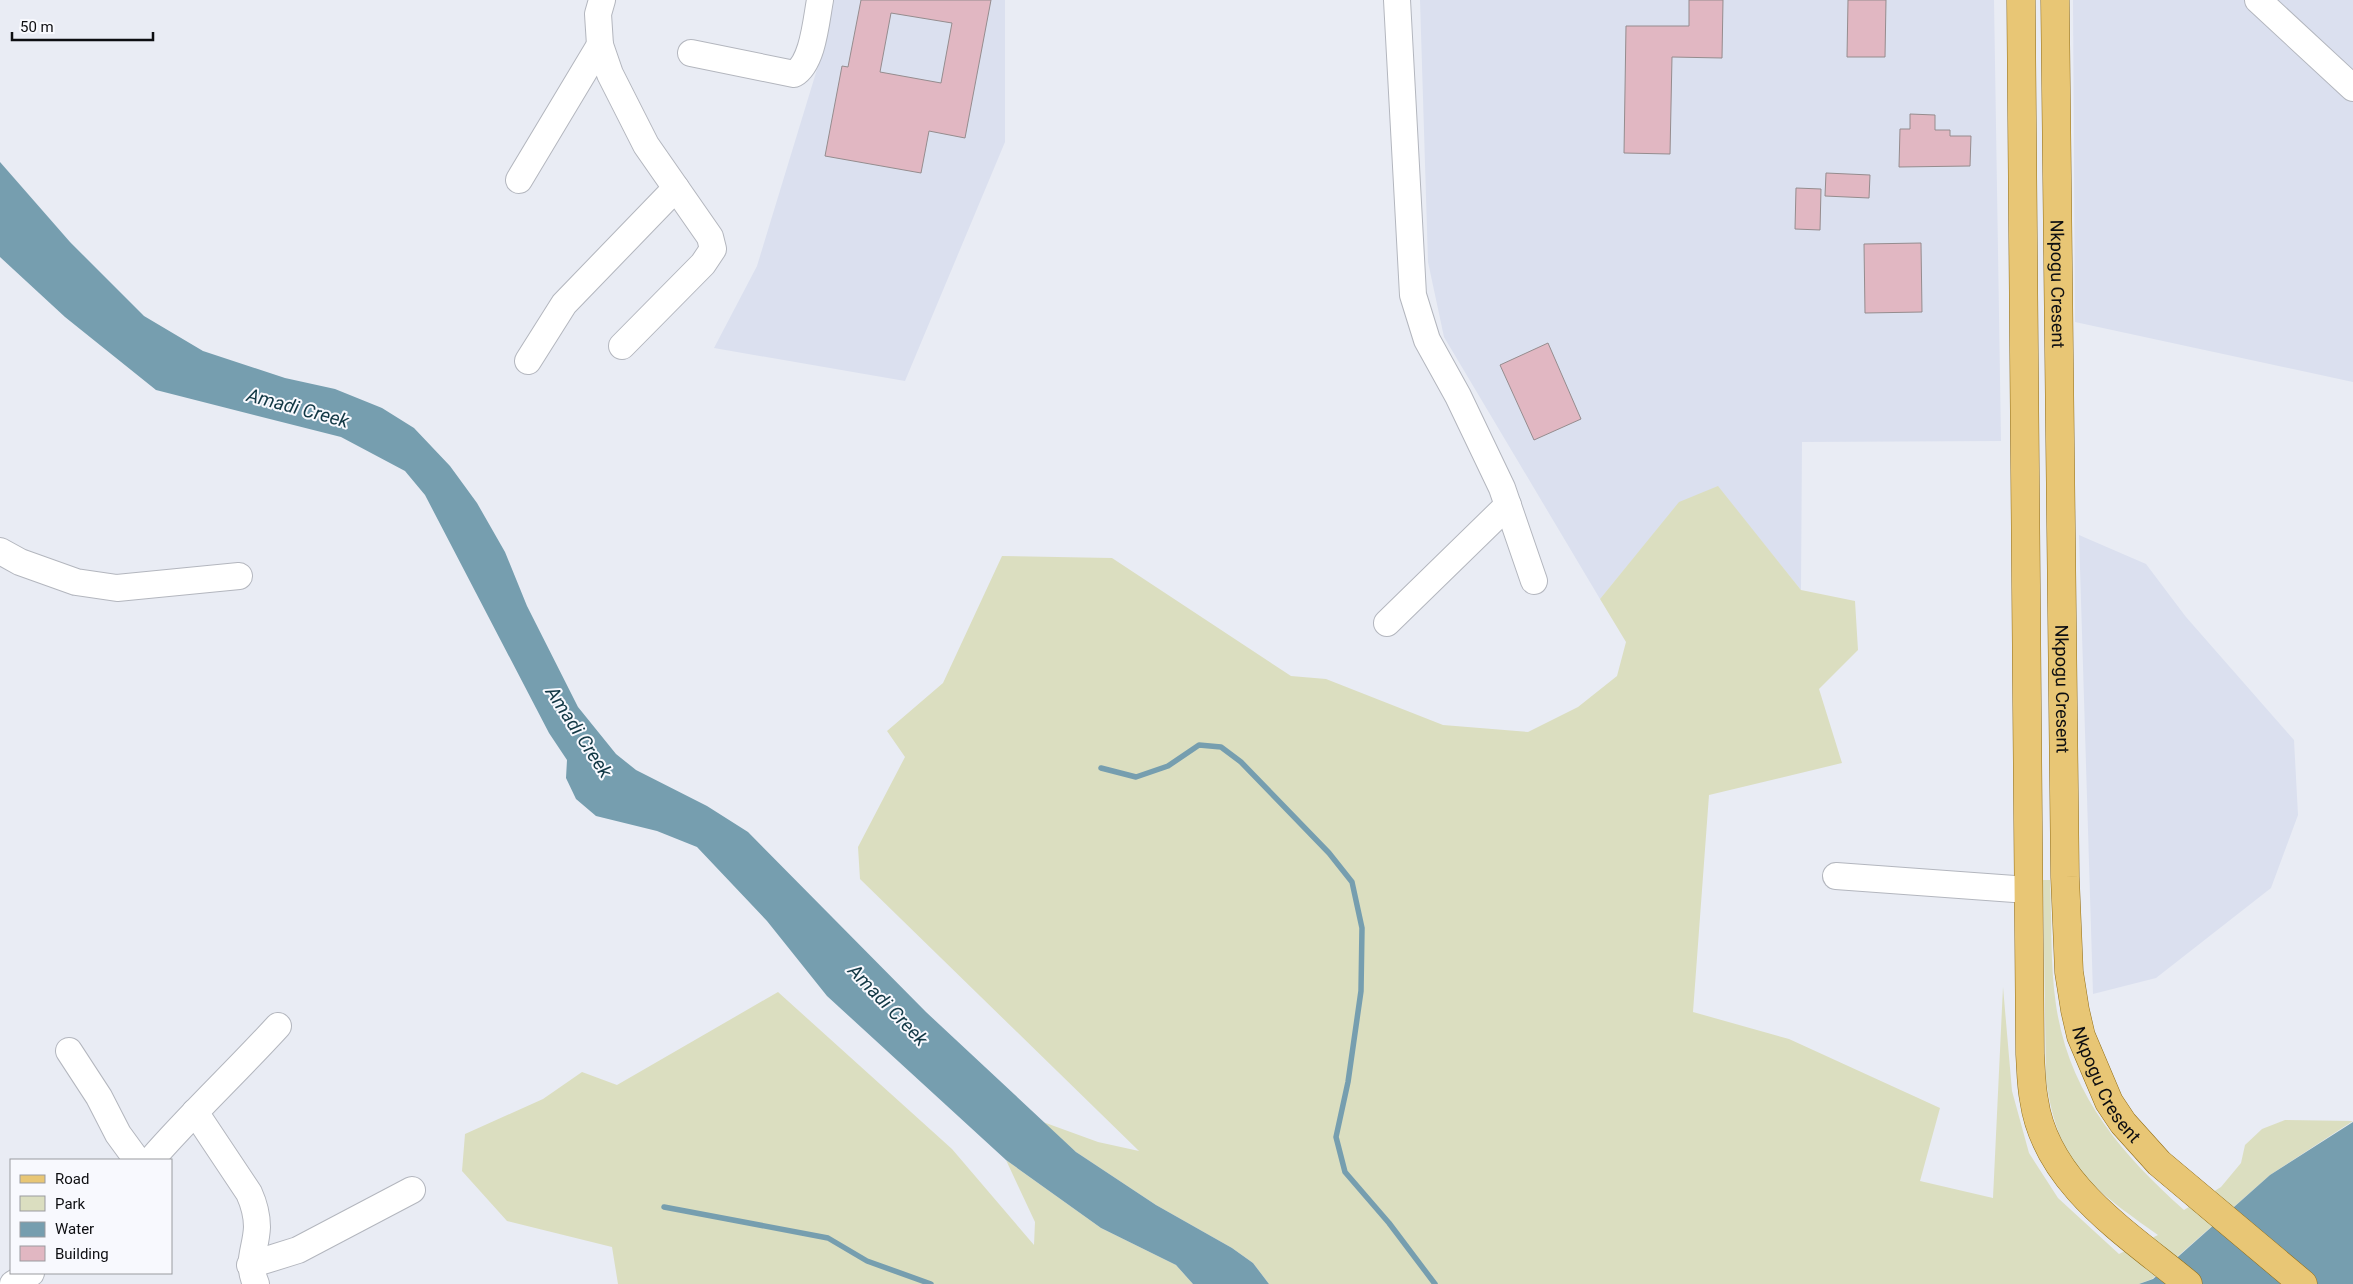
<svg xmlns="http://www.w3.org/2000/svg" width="2353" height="1284" font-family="Roboto,sans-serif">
	<rect width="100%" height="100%" fill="#e9ecf4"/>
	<!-- built -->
	<g fill="#dbe0ef">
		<polygon points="833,0 1005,0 1005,142 905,381 714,348 757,266 825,43"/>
		<polygon points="1420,0 1994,0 2001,441 1802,442 1801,590 1718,487 1679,503 1600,599 1444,337 1428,262"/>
		<polygon points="2073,0 2353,0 2353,382 2075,322"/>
		<polygon points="2079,535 2146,564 2186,617 2294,740 2298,815 2271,888 2156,978 2093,994"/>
	</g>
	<!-- green -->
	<g fill="#dbdec0">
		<path d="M 1718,486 L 1801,590 L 1855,601 L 1858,650 L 1819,689 L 1842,763 L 1709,795 L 1693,1012 L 1789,1039 L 1940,1108 L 1920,1181 L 1993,1198 L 2003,987 L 2012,1091 L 2029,1153 L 2058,1198 L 2119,1254 L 2158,1235 C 2091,1187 2058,1166 2046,1079 L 2043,880 L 2050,880 C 2052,921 2050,964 2056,1005 C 2069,1093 2120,1153 2184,1210 L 2221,1187 L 2241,1163 L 2245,1145 L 2262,1129 L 2285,1120 L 2353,1121 L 2270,1175 L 2152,1279 L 2139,1284 L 1269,1284 L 1253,1263 L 1232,1248 L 1156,1205 L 1076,1152 L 1043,1122 L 1098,1142 L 1139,1151 L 860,879 L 858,847 L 905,757 L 887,731 L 943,683 L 1002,556 L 1112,558 L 1291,676 L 1326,679 L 1443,725 L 1528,732 L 1578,707 L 1617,676 L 1626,642 L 1600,599 L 1679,502 Z"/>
		<polygon points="778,992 952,1149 1034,1245 1035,1222 1006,1160 1101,1228 1176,1265 1193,1284 618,1284 612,1247 507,1221 462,1171 465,1134 543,1099 582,1072 617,1085"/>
	</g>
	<!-- water -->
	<g fill="#769eaf">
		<polygon points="0,162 70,242 144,316 203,351 285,378 335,389 382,408 414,428 450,466 477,503 505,552 527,606 578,707 616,754 636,770 707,806 748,832 926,1012 1076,1152 1156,1205 1232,1248 1253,1263 1269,1284 1193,1284 1176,1265 1101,1228 1006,1160 827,996 767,921 697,847 657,831 596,816 576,799 566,778 567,760 549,733 425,495 405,471 341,437 156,390 65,317 0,257"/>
		<polygon points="2353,1122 2353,1284 2139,1284 2153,1279 2270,1175"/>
	</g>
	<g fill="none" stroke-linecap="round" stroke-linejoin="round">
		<!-- stream -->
		<g stroke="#769eaf" stroke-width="5.5">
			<polyline points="1101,768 1136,777 1168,766 1199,745 1221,747 1241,762 1329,853 1352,882 1362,928 1361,991 1348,1082 1336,1137 1345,1172 1389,1223 1435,1284"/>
			<polyline points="664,1207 828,1238 867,1261 931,1284"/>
		</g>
	</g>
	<!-- building -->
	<g fill="#e1b7c2" stroke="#958c8e" fill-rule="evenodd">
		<path d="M 861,0 L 991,0 L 965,138 L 929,131 L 921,173 L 825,156 L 842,66 L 848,67 ZM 891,13 L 952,23 L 941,83 L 880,72 Z"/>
		<polygon points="1689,0 1723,0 1722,58 1672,57 1670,154 1624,153 1626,26 1689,26"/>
		<polygon points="1848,0 1886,0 1885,57 1847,57"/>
		<polygon points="1910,114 1935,115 1935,130 1950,130 1950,136 1971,136 1970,166 1899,167 1900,129 1910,129"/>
		<polygon points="1826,173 1870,175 1869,198 1825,196"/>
		<polygon points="1796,188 1821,189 1820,230 1795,229"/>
		<polygon points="1921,243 1922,312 1865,313 1864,244"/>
		<polygon points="1548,343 1581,419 1534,440 1500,365"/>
	</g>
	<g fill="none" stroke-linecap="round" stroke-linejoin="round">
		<!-- minor casing -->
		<g stroke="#b3b6be" stroke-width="28">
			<g id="minor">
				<polyline points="602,0 598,14 600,45 610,74 646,145 710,237 713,249 703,264 622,346"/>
				<polyline points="1397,0 1413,295 1427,340 1458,396 1502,488 1534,581"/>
				<polyline points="2258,0 2353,88"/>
				<path d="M 691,53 L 794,74 C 813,63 816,21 820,0"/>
				<polyline points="519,180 600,45"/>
				<polyline points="528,361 564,304 676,188"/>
				<polyline points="0,551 20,562 76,582 117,588 239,576"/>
				<polyline points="1387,623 1508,505"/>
				<polyline points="1836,876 2028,890"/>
				<polyline points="69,1051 99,1097 118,1134 137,1160"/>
				<path d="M 195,1112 L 249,1193 C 254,1204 257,1215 257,1227 C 256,1250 246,1261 256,1284"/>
				<path d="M 151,1160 C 191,1114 236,1072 278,1026"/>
				<polyline points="250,1265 298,1250 412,1190"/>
				<polyline points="13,1284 31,1273"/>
			</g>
		</g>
		<!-- major casing -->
		<g stroke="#916d16" stroke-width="29">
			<g id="major">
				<path d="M 2021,0 L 2030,1054 C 2031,1069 2031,1085 2034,1100 C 2046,1184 2128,1234 2188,1284"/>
				<path id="s1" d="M 2055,0 L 2065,877 L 2069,972 L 2075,1010 L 2081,1036 L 2109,1102 L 2123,1123 L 2159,1163 L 2303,1284"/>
			</g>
		</g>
		<!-- minor -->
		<use href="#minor" stroke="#fff" stroke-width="26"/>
		<!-- major -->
		<use href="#major" stroke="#e8c675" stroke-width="28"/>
	</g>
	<g text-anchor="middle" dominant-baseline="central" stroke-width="4" stroke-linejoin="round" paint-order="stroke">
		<!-- street labels -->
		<g font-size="18" fill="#0d0e11" stroke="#f8f9fe">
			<text stroke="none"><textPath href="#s1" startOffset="284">Nkpogu Cresent</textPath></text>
			<text stroke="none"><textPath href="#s1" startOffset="689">Nkpogu Cresent</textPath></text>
			<text stroke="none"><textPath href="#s1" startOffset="1092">Nkpogu Cresent</textPath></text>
		</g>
		<!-- water labels -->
		<g font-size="19" font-style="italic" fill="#123845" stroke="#f8f9fe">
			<text transform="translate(298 408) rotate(15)">Amadi Creek</text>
			<text transform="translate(579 732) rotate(57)">Amadi Creek</text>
			<text transform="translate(888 1005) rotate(46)">Amadi Creek</text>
		</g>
	</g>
	<!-- legend -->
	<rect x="10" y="1159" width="162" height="115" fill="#f8f9fe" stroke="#9a9b9f"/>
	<rect x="20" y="1175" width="25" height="8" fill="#e8c675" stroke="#9a9b9f"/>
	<text x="55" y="1184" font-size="15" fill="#0d0e11">Road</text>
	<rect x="20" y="1196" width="25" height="15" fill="#dbdec0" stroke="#9a9b9f"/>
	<text x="55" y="1209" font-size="15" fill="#0d0e11">Park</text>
	<rect x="20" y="1222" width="25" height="15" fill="#769eaf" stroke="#9a9b9f"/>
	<text x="55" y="1234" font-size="15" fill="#0d0e11">Water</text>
	<rect x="20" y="1246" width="25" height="15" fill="#e1b7c2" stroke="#9a9b9f"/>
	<text x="55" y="1259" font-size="15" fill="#0d0e11">Building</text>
	<!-- scale -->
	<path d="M12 32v8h141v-8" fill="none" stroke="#0d0e11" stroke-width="2.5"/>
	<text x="20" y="32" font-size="15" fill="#0d0e11" stroke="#f8f9fe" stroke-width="4" paint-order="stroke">50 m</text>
</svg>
